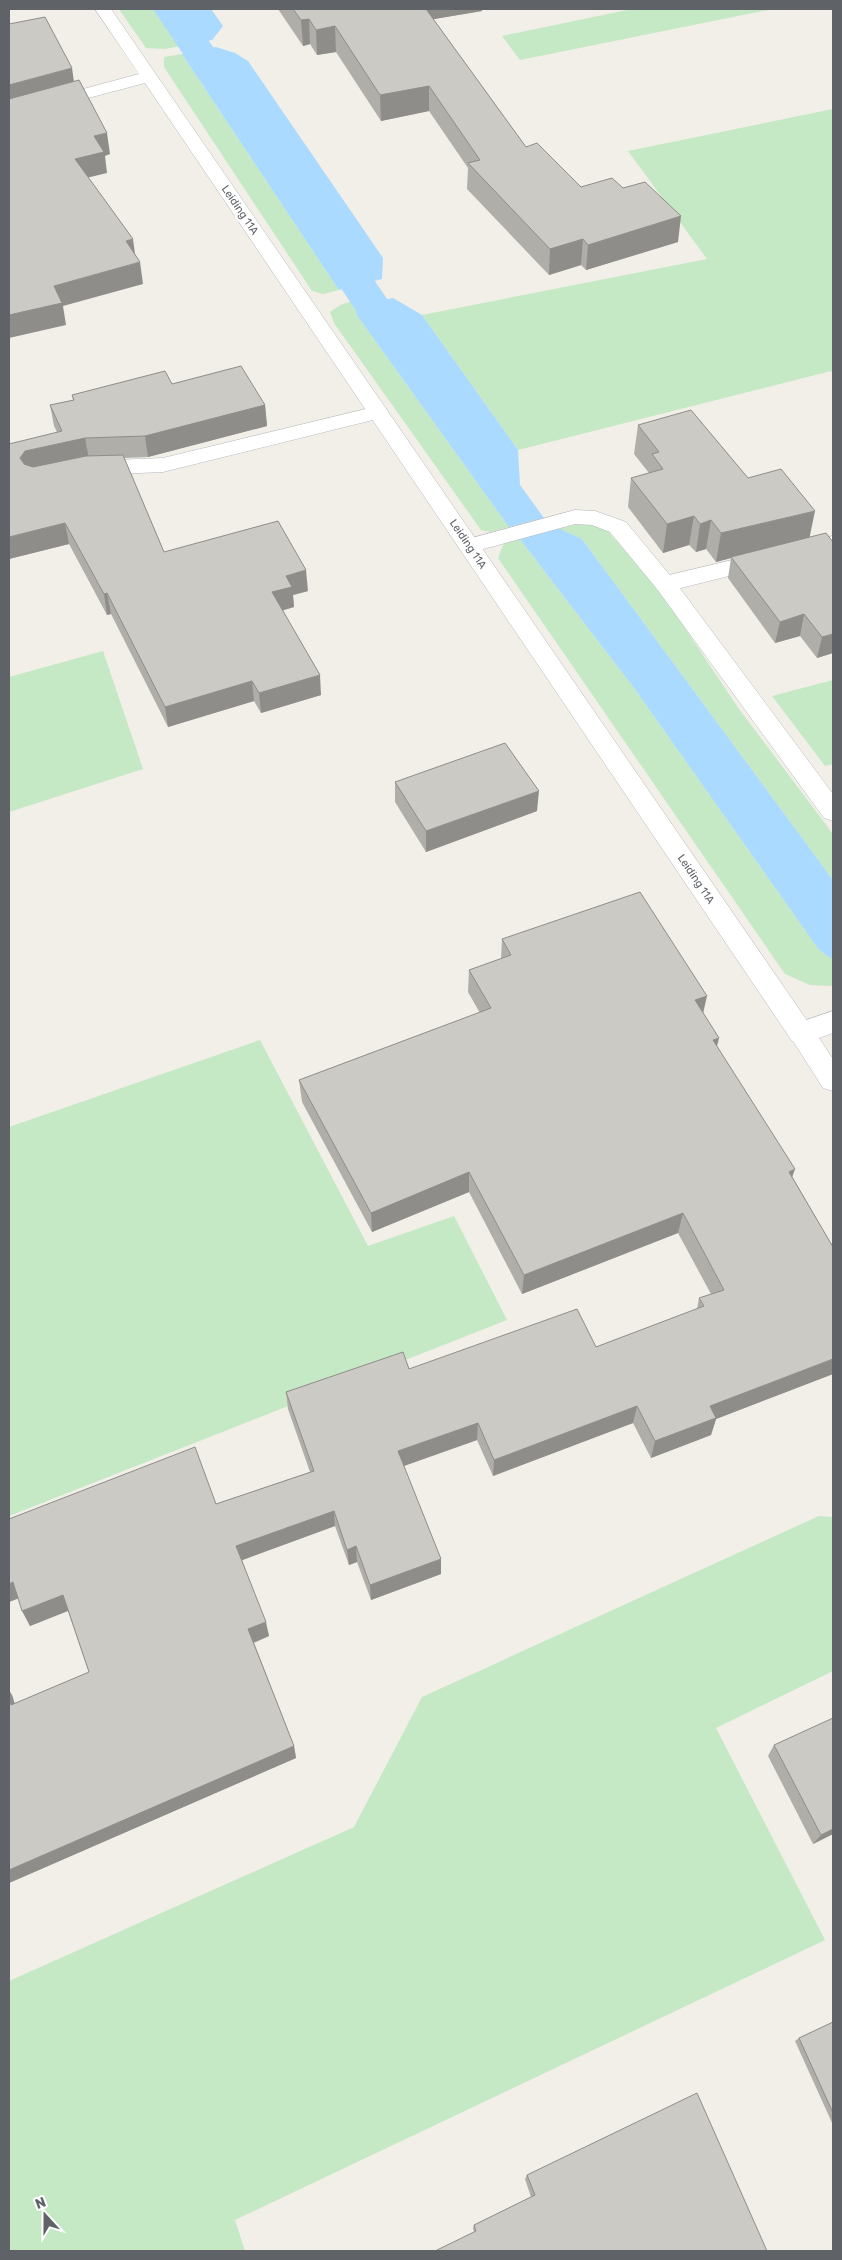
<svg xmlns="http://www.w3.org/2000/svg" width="842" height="2260" font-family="Rubik,sans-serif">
	<rect width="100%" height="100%" fill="#f1efe8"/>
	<!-- green -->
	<g fill="#c5e8c5">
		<polygon points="119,9 157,9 180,46 165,49 146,48"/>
		<polygon points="632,9 773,9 520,60 502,36"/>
		<polygon points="182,54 339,290 323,294 312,291 164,67 164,57"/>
		<polygon points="833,109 833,374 831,371 518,450 422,315 707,259 628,151"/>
		<polygon points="358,300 356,314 509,527 490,532 481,530 334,323 330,312 342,304"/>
		<polygon points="580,524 604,527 658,588 739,709 833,834 833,880 582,539 558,528"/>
		<polygon points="519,538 634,688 819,950 833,960 833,986 810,985 785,974 498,558 504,543"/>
		<polygon points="103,651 143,769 9,812 9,677"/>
		<polygon points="833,680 833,764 825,766 772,696"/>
		<polygon points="260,1040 368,1246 454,1216 507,1320 9,1516 9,1127"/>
		<polygon points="819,1516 833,1517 833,1671 716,1728 825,1940 235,2220 245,2251 9,2251 9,1981 354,1827 422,1697"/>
	</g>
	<!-- water -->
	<g fill="#aadaff">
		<polygon points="157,9 211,9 223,26 212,40 180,46"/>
		<polygon points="216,47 235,53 248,61 383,258 382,279 339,290 182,54"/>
		<polygon points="376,295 383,300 393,298 422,315 518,450 520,485 544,518 509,527 356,314 358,300"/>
		<polygon points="558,528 582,539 833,880 833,960 819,950 634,688 519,538"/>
	</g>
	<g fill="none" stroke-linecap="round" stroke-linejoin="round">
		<!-- canal -->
		<g fill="#aadaff" fill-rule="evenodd">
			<polygon points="153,9 187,9 260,115 255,123 242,126 229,123"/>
			<polygon points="314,209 328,212 385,296 426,350 432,359 426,368 412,372 398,368 357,312 295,220 300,212"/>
		</g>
		<!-- lane casing -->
		<g stroke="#b5b8bc" stroke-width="1">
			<g id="lane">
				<polygon points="378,406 385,407 388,412 385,417 163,472 90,475 83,473 79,468 83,463 90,461 163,458"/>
				<polygon points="575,510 595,511 626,522 673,579 833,794 833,821 824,818 657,589 610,532 592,525 575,524 469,553 461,551 458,546 461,541"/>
			</g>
		</g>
		<!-- street casing -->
		<g stroke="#b5b8bc" stroke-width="1">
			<g id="street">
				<polygon points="95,9 111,9 810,1025 814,1033 810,1041 801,1044 792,1041 145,83 9,119 9,109 139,74"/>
				<polygon points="833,536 833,550 665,592 657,589 654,584 657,579 665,576"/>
			</g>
		</g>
		<!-- secondary casing -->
		<g stroke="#b6babf" stroke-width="1">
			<polygon id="secondary" points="833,1011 833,1033 819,1038 833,1059 833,1091 823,1088 788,1033 792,1025"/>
		</g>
		<!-- lane -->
		<use href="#lane" fill="#fff" fill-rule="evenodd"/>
		<!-- street -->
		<use href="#street" fill="#fff" fill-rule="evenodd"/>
		<!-- secondary -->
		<use href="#secondary" fill="#fff" fill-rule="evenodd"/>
	</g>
	<!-- wall -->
	<g fill="#afaea9">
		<polygon points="278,9 482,9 482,11 433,19 526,147 581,187 678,242 586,270 581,265 549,275 467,189 468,168 429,111 381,121 336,52 317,55 310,44 303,46"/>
		<polygon points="172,384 265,405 267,426 148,457 124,458 164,552 308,591 293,595 294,607 283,610 321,695 261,713 254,701 168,727 111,614 107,615 69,544 9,559 57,432 54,426 50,405 73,400 72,395"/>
		<polygon points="638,425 748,478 810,538 833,653 817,658 800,636 775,643 728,578 731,558 716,562 706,549 696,552 689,545 663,553 628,507 631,478 649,473 634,454"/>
		<polygon points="395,782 537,811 426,852 395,802"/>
		<polygon points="502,939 703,1014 717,1047 833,1247 833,1374 716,1419 711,1435 651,1458 633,1423 493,1476 477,1440 404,1466 441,1574 371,1600 357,1562 349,1565 335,1526 242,1560 269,1636 254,1643 294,1746 296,1758 9,1883 12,1695 15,1704 89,1672 68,1611 30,1626 18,1598 9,1602 9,1519 216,1504 310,1472 288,1409 286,1392 409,1369 596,1347 697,1309 699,1298 711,1294 678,1233 522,1294 469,1192 372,1232 302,1102 299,1080 480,1013 468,992 469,970 501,959"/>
		<polygon points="774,1745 833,1834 813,1844 768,1756"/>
		<polygon points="833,2022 833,2125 795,2041 799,2038"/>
		<polygon points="527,2175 767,2251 474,2232 473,2228 474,2225 531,2197 525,2179"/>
	</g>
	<!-- shaded-wall -->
	<g fill="#8f8d8a">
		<polygon points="417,9 482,9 482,11 417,22"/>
		<polygon points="309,19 310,44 303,46 301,20"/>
		<polygon points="335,26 336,52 317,55 316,30"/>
		<polygon points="72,68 75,89 9,107 9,85"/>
		<polygon points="429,86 429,111 381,121 380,95"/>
		<polygon points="107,133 110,154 105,156 107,173 78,180 75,159 94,136"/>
		<polygon points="681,216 678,242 586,270 588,245"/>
		<polygon points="133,239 136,261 126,241"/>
		<polygon points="583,239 581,265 549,275 550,249"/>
		<polygon points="140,262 143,284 63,306 66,325 9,338 9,315 54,286"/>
		<polygon points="265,405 267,426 148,457 145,436"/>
		<polygon points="85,438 89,459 30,472 20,458 25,451"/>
		<polygon points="815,511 809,540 731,557 731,558 716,562 721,533"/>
		<polygon points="694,516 689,545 663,553 667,524"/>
		<polygon points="711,520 706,549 696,552 700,524"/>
		<polygon points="65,523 69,544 9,559 9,537"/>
		<polygon points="306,570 308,591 293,595 294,607 274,613 272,592 286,576"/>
		<polygon points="107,593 111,614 107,615 104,594"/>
		<polygon points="804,614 800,636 775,643 780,622"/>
		<polygon points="833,634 833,653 817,658 822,637"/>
		<polygon points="320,675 321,695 261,713 259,693"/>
		<polygon points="252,681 254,701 168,727 165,707"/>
		<polygon points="539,791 537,811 426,852 426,831"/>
		<polygon points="707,996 702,1018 695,1000"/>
		<polygon points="719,1038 714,1059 713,1040"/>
		<polygon points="795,1169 788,1189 789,1172"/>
		<polygon points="469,1172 469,1192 372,1232 371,1213"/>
		<polygon points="683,1213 678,1233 522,1294 524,1275"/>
		<polygon points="833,1359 833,1374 716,1419 711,1435 651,1458 655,1441 710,1406"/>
		<polygon points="637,1406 633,1423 493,1476 494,1460"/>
		<polygon points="478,1423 477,1440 398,1468 398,1451"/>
		<polygon points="334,1511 335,1526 240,1561 236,1546"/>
		<polygon points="356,1546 357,1562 349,1565 347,1550"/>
		<polygon points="441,1559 441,1574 371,1600 370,1585"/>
		<polygon points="13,1582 22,1597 9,1602 9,1584"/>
		<polygon points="63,1595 70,1610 30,1626 22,1611"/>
		<polygon points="266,1622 269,1636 252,1643 248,1629"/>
		<polygon points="9,1690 12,1695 19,1718 11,1705 9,1699"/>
		<polygon points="294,1746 296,1758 9,1883 9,1870"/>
		<polygon points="833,1829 833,1834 813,1844 821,1835"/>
	</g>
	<!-- building -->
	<g fill="#cccac5" stroke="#8f8d8a">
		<polygon points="293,9 426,9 526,147 537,143 581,187 612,178 623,188 645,182 681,216 588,245 583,239 550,249 468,163 480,160 429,86 380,95 335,26 316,30 309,19 301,20"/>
		<polygon points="45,17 72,68 9,85 9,24"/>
		<polygon points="79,80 107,133 94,136 104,152 75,159 133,239 126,241 140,262 54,286 62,303 9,315 9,99"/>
		<polygon points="241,366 265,405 145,436 85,438 25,451 20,458 24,464 33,467 86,456 123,455 164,552 278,521 306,570 286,576 292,587 272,592 320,675 259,693 252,681 165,707 107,593 104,594 65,523 9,537 9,444 62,431 50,405 74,400 72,395 165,371 172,384"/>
		<polygon points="691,410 748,478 781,469 815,511 721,533 711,520 700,524 694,516 667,524 631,478 663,469 652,454 659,452 638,425"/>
		<polygon points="826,533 833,542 833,634 822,637 804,614 780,622 731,557"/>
		<polygon points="505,743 539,791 426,831 395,782"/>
		<polygon points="640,892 707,996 695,1000 719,1038 713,1040 795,1169 789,1172 833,1247 833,1359 710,1406 716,1418 655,1441 637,1406 494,1460 478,1423 398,1451 441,1559 370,1585 356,1546 347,1550 334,1511 236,1546 266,1622 248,1629 294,1746 9,1870 9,1699 11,1705 89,1672 63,1595 22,1611 13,1582 9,1584 9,1519 195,1447 216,1504 314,1471 286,1392 403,1352 409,1369 577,1309 596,1347 704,1306 699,1298 724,1290 683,1213 524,1275 469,1172 371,1213 299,1080 491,1008 469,970 511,955 502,939"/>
		<polygon points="833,1718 833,1829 821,1835 774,1745"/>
		<polygon points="833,2022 833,2113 799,2038"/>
		<polygon points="697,2093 767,2251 435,2251 476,2231 474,2225 535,2195 527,2175"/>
	</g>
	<g text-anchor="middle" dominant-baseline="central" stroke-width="5" stroke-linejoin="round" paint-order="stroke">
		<!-- far-street labels -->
		<g font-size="11" fill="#5f6368" stroke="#fff">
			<text transform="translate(240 210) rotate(56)">Leiding 11A</text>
			<text transform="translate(468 544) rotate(56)">Leiding 11A</text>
			<text transform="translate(696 879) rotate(56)">Leiding 11A</text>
		</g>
	</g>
	<!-- border -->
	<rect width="842" height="2260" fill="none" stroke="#5f6368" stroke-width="20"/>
	<!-- north arrow -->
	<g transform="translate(45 2215) rotate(339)" stroke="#ffffff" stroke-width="4" paint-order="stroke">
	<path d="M0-4L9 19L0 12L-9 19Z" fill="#5f6368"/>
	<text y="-8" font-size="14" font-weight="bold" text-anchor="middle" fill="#5f6368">N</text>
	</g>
</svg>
